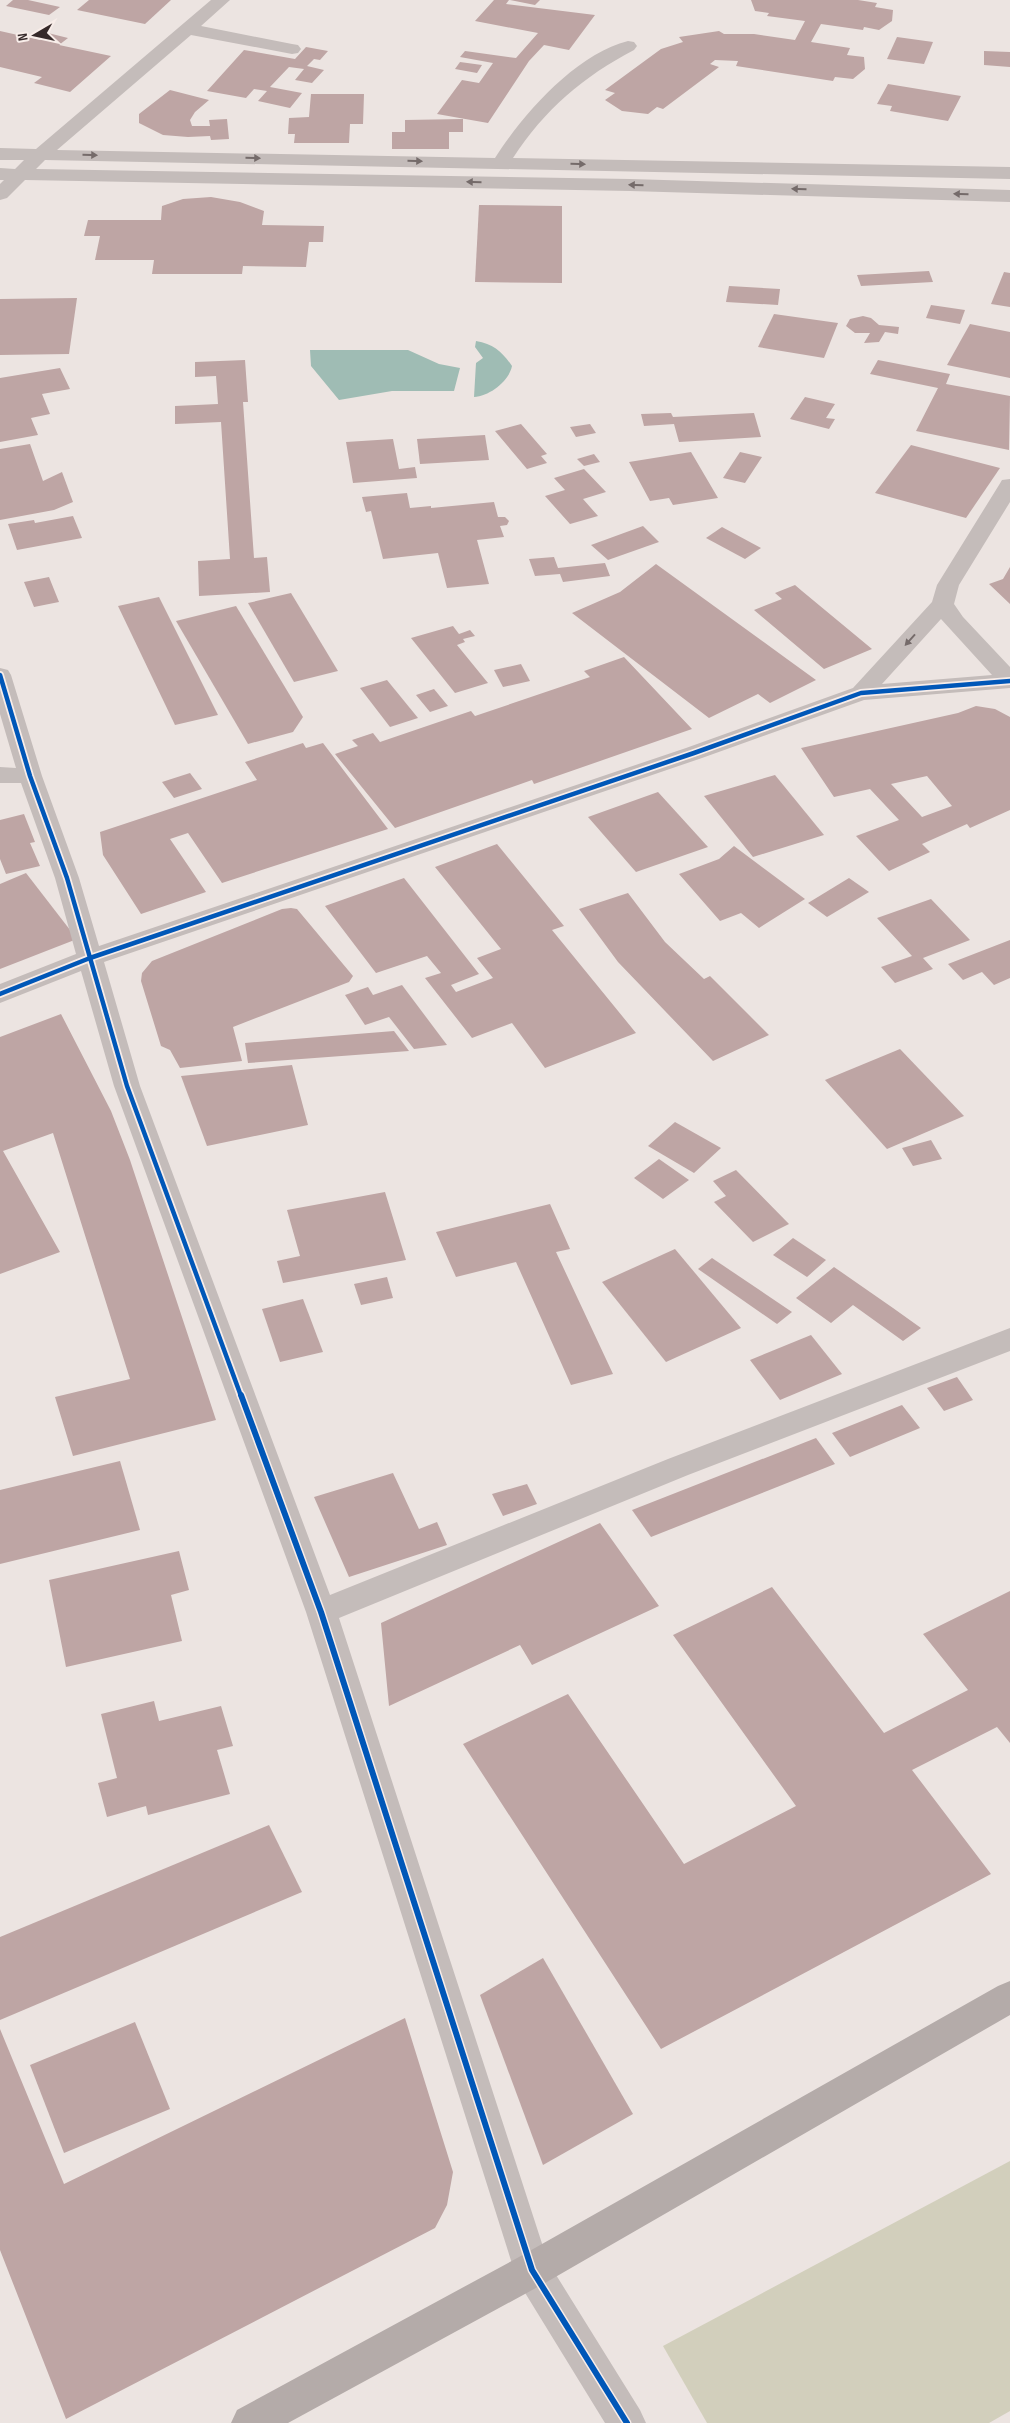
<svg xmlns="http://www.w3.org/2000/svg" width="1010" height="2423" font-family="'Sofia Sans Condensed',sans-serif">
	<rect width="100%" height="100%" fill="#ece4e1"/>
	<!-- green -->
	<polygon fill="#d2cfbc" points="1010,2161 1010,2411 989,2423 707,2423 663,2346"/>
	<!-- water -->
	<g fill="#9fbcb4">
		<path d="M 476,341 C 494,344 502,352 512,366 C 509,381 490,396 474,397 L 476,363 L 483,358 L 475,347 Z"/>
		<polygon points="310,350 408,350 439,364 460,368 454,391 392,391 339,400 311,366"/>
	</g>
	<!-- building -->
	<g fill="#bea5a4" fill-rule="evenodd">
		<polygon points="13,0 28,0 60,7 49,15 6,6"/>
		<polygon points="89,0 171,0 145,24 77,10"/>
		<polygon points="494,0 509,0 506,4 595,15 569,50 544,45 529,61 488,123 437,114 462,80 479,83 493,63 460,57 465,51 516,58 538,33 475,21"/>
		<polygon points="510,0 540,0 535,5"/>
		<polygon points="751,0 858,0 877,3 875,7 893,10 892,21 879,30 864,27 863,30 821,24 811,42 850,48 847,55 864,57 865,69 853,79 835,77 833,81 736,66 738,61 715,60 710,64 719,67 663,109 657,107 648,114 622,111 605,100 615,93 605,90 661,49 683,42 679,37 719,31 724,34 754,34 795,40 805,21 767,16 769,13 755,11"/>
		<polygon points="0,31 40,40 48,33 68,38 59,45 111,56 70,92 34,83 42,77 0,67"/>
		<polygon points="897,37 933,42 924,64 887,59"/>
		<polygon points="306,47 328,51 320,60 314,59 307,66 324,70 312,83 295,80 304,69 289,67 270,87 302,93 290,108 258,101 267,91 254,89 246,98 207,91 244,50 295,59"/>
		<polygon points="984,51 1010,52 1010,67 984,65"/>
		<polygon points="460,62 482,65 477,73 455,69"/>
		<polygon points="888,84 961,96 948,121 890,111 892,106 877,104"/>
		<polygon points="170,90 209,100 195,112 190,120 192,126 210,126 209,120 227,119 229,139 211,140 210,136 188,137 163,135 139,123 139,114"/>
		<polygon points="311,94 364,94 363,124 350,124 349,143 294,143 295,134 288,134 289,118 309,117"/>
		<polygon points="463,119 463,132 449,132 449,149 392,149 392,132 405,132 405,120"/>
		<polygon points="211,197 240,202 264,211 262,225 324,226 323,242 309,242 306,267 243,266 242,274 152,274 154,260 95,260 100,236 84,236 88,220 161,220 162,206 183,199"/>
		<polygon points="479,205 562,206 562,283 475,282"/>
		<polygon points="929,271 933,282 861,286 857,275"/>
		<polygon points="1004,272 1010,273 1010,307 991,304"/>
		<polygon points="729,286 780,289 778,305 726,302"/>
		<polygon points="77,298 69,354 0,355 0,299"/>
		<polygon points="931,305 965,310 960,324 926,318"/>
		<polygon points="774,314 838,323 824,358 758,347"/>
		<polygon points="863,316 871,318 879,325 899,327 898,334 885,332 879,342 864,343 870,333 855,333 846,326 850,319"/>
		<polygon points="970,324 1010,332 1010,378 947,365"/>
		<polygon points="245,360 248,402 243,402 254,558 267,557 270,592 199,596 198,561 230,559 221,422 175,424 175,406 218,404 216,376 195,377 195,362"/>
		<polygon points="878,360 950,374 946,384 1010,396 1009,450 916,431 938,388 870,374"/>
		<polygon points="60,368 70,389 42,394 50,414 31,418 38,435 0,442 0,378"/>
		<polygon points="805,397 835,404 826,418 835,419 829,429 790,419"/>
		<polygon points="671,413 673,417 754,413 761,437 679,442 674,424 644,426 641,414"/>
		<polygon points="521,424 547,454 541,456 547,463 527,469 495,431"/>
		<polygon points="590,424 596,433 576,437 570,427"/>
		<polygon points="485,435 489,460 420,464 417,439"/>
		<polygon points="393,439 399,469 415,467 417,478 353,483 346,442"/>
		<polygon points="30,444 43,481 62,472 73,502 54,510 0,520 0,449"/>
		<polygon points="911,445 1000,468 966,518 875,493"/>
		<polygon points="691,452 718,498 673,505 669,498 650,501 629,462"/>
		<polygon points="740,452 762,457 745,483 723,478"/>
		<polygon points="594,454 600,462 584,466 577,459"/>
		<polygon points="584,469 606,492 583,499 598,516 570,524 545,496 565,490 554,478"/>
		<polygon points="407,493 410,508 431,506 431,508 494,502 498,517 505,517 509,521 507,525 500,526 504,537 477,540 489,584 447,588 438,553 383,559 371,511 366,512 362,497"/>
		<polygon points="73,516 82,538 17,550 8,524 34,520 35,523"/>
		<polygon points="643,526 659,542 608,560 591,545"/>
		<polygon points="722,527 761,548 745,559 706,538"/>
		<polygon points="554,557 558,568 605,563 610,576 563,582 560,574 535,576 529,559"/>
		<polygon points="656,564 787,659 816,680 770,703 758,694 709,718 572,613 620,592"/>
		<polygon points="1010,567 1010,604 989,584 1003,579"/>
		<polygon points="49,577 59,602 34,607 24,582"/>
		<polygon points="795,585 802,591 872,649 824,669 754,610 782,599 775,593"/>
		<polygon points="291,593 338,671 294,682 248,603"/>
		<polygon points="159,597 218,715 175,725 118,606"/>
		<polygon points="236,606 303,717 293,732 248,744 176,621"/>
		<polygon points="453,626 459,634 470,630 475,636 463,639 465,642 457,645 488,683 455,693 411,638"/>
		<polygon points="624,657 692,729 534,784 532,780 395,828 335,754 358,746 352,740 373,733 380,742 471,711 475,716 590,677 584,671"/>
		<polygon points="521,664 530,681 503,687 494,670"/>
		<polygon points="387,680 418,718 390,727 360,688"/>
		<polygon points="434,689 448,706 430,712 416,695"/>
		<path d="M 976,706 L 995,709 L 1010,717 L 1010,810 L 970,828 L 967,824 L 922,844 L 930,852 L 889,871 L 856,836 L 899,820 L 870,789 L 834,797 L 801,748 L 958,713 ZM 927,776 L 952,806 L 922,817 L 891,784 Z"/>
		<polygon points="303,743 306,748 323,743 388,829 222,883 188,833 170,839 206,892 141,914 103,855 100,832 257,780 245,762"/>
		<polygon points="190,773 202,789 174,798 162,782"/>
		<polygon points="775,775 824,835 753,857 704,796"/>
		<polygon points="658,792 708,847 636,872 588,817"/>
		<polygon points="24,814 35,842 30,843 40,866 6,874 0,859 0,820"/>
		<polygon points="497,844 564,926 552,930 636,1033 545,1068 512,1023 472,1038 425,978 441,973 427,956 376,973 325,906 404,878 479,974 451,985 456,992 493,978 477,958 501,949 435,867"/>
		<polygon points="734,846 805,899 759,928 741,913 720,921 679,874 719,859"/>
		<polygon points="26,873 77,939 0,969 0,884"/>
		<polygon points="849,878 869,892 827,917 808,903"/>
		<polygon points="628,893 665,942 704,979 710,976 769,1035 713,1061 618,962 579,909"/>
		<polygon points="931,899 970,940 923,958 933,969 895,983 881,967 912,956 877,918"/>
		<polygon points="291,908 297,909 353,976 349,982 233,1027 242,1061 180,1068 170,1050 161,1046 141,981 142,973 152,961 282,909"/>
		<polygon points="1010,940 1010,978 994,985 982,972 963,980 948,964"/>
		<polygon points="402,985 447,1045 414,1049 389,1017 365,1025 345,995 368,987 373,995"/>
		<polygon points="61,1014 111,1111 130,1160 216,1420 73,1456 55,1397 130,1379 53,1133 3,1151 60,1252 0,1274 0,1037"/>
		<polygon points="394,1031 409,1051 248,1063 245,1043"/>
		<polygon points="900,1049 964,1116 887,1149 825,1080"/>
		<polygon points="292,1065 308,1125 207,1146 181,1076"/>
		<polygon points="675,1122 721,1148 694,1173 648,1146"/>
		<polygon points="931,1140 942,1159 913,1166 902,1148"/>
		<polygon points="659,1159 689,1180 663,1199 634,1178"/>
		<polygon points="736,1170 789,1224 753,1242 714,1202 726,1196 713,1181"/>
		<polygon points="385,1192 406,1260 283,1283 277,1261 300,1256 287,1210"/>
		<polygon points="550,1204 570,1249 556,1252 613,1374 571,1385 516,1262 456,1277 436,1232"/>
		<polygon points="793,1238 826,1260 807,1277 773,1255"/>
		<polygon points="675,1249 741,1328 666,1362 602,1282"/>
		<polygon points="712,1258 792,1312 777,1324 698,1269"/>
		<polygon points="834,1267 893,1308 921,1328 903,1341 853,1305 831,1323 796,1298"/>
		<polygon points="387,1277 393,1298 361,1305 354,1284"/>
		<polygon points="303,1299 323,1352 280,1362 262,1309"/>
		<polygon points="811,1335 842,1374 780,1400 750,1360"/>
		<polygon points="957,1377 973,1400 944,1411 927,1388"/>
		<polygon points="902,1405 920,1428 850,1457 832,1433"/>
		<polygon points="816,1438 835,1464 651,1537 632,1510"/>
		<polygon points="120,1461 140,1530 0,1564 0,1490"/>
		<polygon points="393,1473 419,1529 437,1522 447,1545 349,1577 314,1497"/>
		<polygon points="527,1484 537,1504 503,1516 492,1494"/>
		<polygon points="600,1523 659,1606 532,1665 520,1645 389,1706 381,1623"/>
		<polygon points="179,1551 189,1590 171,1595 182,1641 66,1667 49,1580"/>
		<polygon points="772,1587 884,1733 968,1690 923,1634 1010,1591 1010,1743 997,1727 912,1770 991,1874 661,2049 463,1744 568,1694 684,1864 796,1806 673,1635"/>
		<polygon points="154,1701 159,1721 221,1706 233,1746 217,1750 230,1794 148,1815 146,1806 107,1817 98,1783 117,1778 101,1714"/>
		<polygon points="269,1825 302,1892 0,2020 0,1937"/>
		<polygon points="543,1958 633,2114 543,2165 480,1995"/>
		<polygon points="405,2018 453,2172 447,2205 435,2228 66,2419 0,2250 0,2029 64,2184"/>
		<polygon points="135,2022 170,2109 64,2153 30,2065"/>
	</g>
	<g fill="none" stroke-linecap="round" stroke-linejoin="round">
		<!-- minor -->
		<g fill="#c4bcba" fill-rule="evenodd">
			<path d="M 211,0 L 230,0 L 201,26 L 292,44 L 298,45 L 301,49 L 298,53 L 292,54 L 191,35 L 57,150 L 495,158 C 523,114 576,54 628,41 L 634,42 L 637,46 L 634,50 C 584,76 544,110 513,158 L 1010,167 L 1010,179 L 45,160 L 36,169 L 630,179 L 1010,190 L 1010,202 L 630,191 L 25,180 L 7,198 L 0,200 L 0,184 L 4,180 L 0,180 L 0,168 L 15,169 L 24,160 L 0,160 L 0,148 L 36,149 Z"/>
			<path d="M 1010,479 L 1010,502 L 959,585 L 954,604 L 963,617 L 1010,667 L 1010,688 L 864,700 L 702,758 L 104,962 L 140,1086 L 330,1595 L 668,1459 L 1010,1328 L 1010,1351 L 688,1475 L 339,1618 L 548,2262 L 640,2410 L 646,2423 L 605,2423 L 519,2283 L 514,2270 L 306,1612 L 114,1086 L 81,971 L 0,1003 L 0,984 L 76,954 L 55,878 L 21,783 L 0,783 L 0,767 L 16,768 L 0,714 L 0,668 L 8,670 L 11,675 L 42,776 L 79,878 L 99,946 L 686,748 L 853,688 L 932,602 L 937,585 L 999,485 L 1002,480 ZM 941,619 L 992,675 L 882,684 Z"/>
		</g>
		<!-- major -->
		<polygon fill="#b4aba9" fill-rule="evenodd" points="1010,1981 1010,2015 545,2283 288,2423 231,2423 237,2410 519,2257 998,1986"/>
		<!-- cycleway-far1 casing -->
		<g stroke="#f8ede9" stroke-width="8">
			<g id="cycleway-far1">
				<polyline points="0,675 30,776 67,878 127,1086 241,1396"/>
				<polyline points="0,994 90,958 694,753 861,693 1010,681"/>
			</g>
		</g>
		<!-- cycleway casing -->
		<g stroke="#f8ede9" stroke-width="9">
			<polyline id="cycleway" points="241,1395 321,1612 532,2270 627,2423"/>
		</g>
		<!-- cycleway-far1 -->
		<use href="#cycleway-far1" stroke="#0057b8" stroke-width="4.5"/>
		<!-- cycleway -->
		<use href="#cycleway" stroke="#0057b8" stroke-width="6"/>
	</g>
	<!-- one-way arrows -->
	<defs><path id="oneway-solid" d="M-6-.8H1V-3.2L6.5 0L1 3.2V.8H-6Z" transform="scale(1.25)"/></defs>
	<g fill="#756b6a">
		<use href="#oneway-solid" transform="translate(90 155) rotate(1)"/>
		<use href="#oneway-solid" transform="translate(253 158) rotate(1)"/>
		<use href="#oneway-solid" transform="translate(415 161) rotate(1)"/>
		<use href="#oneway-solid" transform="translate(578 164) rotate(1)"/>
		<use href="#oneway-solid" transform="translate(474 182) rotate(-179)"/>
		<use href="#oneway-solid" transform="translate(636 185) rotate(-178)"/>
		<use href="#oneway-solid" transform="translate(799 189) rotate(-178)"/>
		<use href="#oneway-solid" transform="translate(961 194) rotate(-178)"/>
		<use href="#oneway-solid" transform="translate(910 640) rotate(132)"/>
	</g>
	<!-- north arrow -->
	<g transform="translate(35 35) rotate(261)" stroke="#f8ede9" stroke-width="4" paint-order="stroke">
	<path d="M0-4L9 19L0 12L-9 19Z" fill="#352929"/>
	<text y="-8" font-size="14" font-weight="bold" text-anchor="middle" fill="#352929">N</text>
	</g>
</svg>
